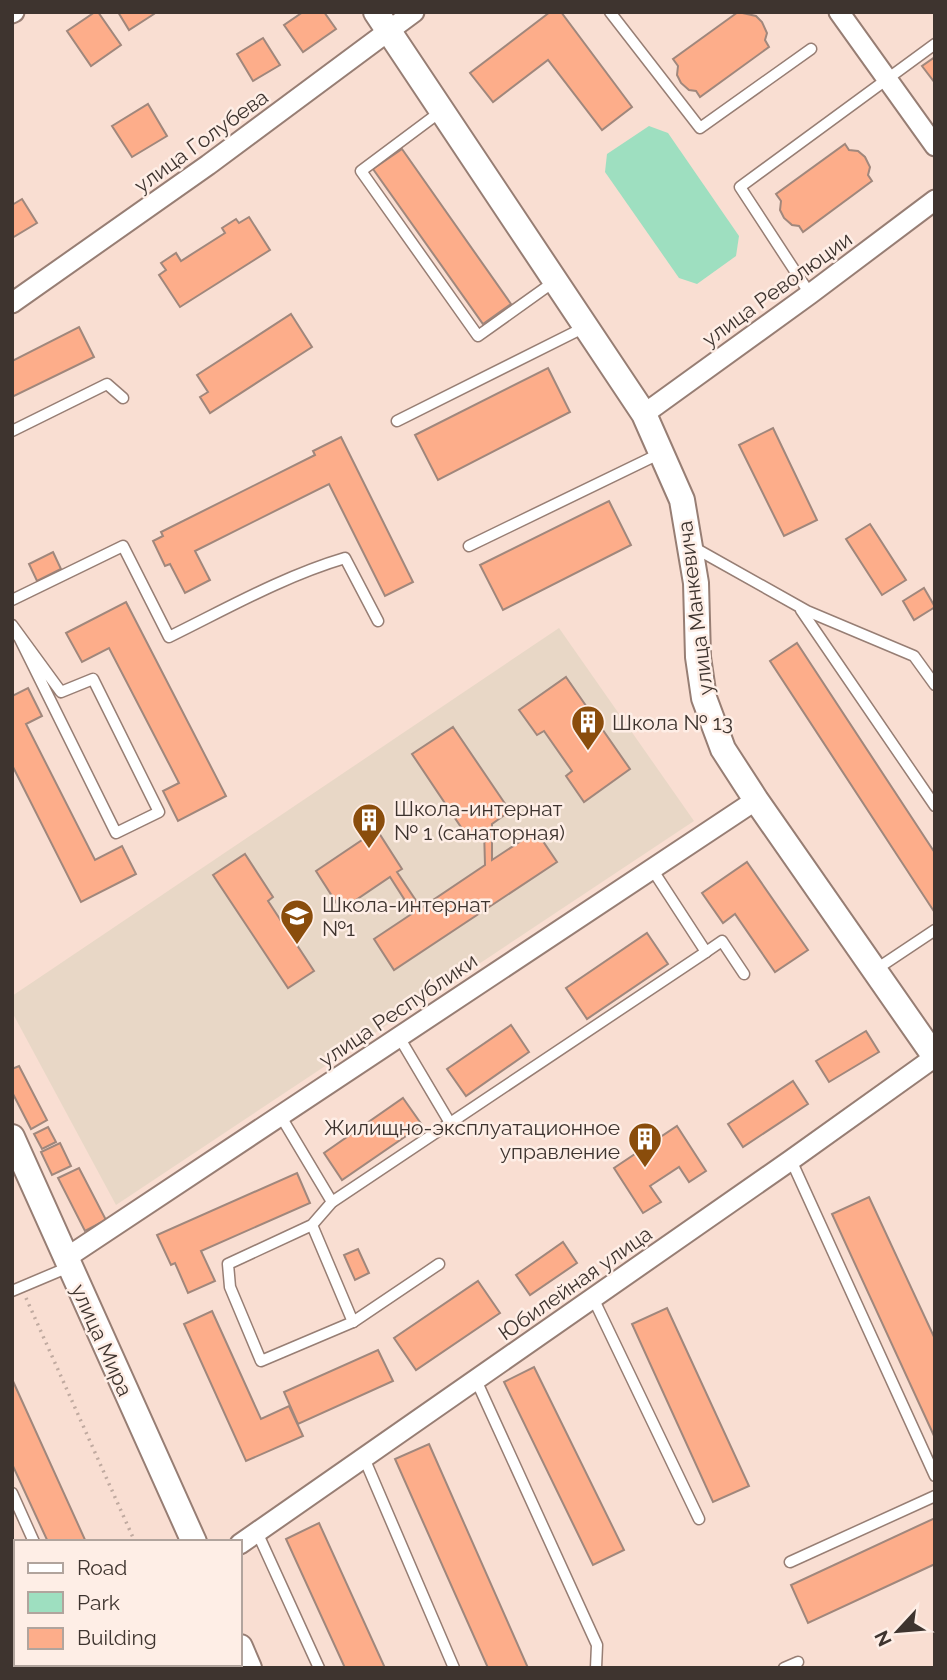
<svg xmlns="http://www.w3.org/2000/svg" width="947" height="1680" font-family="Raleway,sans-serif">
	<rect width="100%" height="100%" fill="#f9ded2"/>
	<!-- education -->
	<polygon fill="#e8d7c6" points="559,628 694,821 116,1205 12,1012 12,996"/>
	<!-- green -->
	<polygon fill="#9edfc0" points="649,126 668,133 739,236 736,256 697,284 679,278 605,172 607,154"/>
	<!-- building -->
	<g fill="#fdad8a" stroke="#a0877c" stroke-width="2">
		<polygon points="95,12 98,12 121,45 91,66 67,31"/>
		<polygon points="118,12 153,12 154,14 129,30"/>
		<polygon points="303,12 324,12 336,29 303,52 284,25"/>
		<polygon points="550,12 561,12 632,107 602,130 548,60 493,102 470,73"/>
		<polygon points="738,12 756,16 762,22 767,33 765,40 769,47 700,97 696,91 689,90 681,83 677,75 678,66 673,59"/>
		<polygon points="263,38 280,65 253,81 237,54"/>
		<polygon points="935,57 935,83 922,66"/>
		<polygon points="148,104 167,136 132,157 112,126"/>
		<polygon points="845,144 849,150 858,151 865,157 870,167 868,175 872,181 803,232 799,226 792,225 784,218 780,210 781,201 776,194"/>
		<polygon points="402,149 511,304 483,324 373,169"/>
		<polygon points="22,199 37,223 12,238 12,205"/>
		<polygon points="249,217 270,250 180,307 159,275 166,270 161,263 176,253 181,261 225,233 222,228 236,219 239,223"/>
		<polygon points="291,314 312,347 210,413 200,397 208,392 197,375"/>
		<polygon points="79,327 94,357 12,397 12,361"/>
		<polygon points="548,368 570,412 438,480 415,435"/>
		<polygon points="773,428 817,520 784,536 739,445"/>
		<polygon points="341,437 413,582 385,596 329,484 195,551 210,580 185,593 170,564 165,566 153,541 163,536 161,532 315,455 313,451"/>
		<polygon points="609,501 631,545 503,610 480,565"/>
		<polygon points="870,524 906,580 882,595 846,539"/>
		<polygon points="53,552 61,569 37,581 29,564"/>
		<polygon points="924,588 935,607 914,620 903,601"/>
		<polygon points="126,602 226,796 178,821 163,791 179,783 109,648 82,662 66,633"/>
		<polygon points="797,643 935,853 935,913 770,661"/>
		<polygon points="566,677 630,769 584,802 566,776 572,771 544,731 537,735 519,710"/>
		<polygon points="28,688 42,716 26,724 95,860 122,846 136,874 81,902 12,765 12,696"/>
		<polygon points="453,727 510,811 492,824 492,860 536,831 557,862 394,970 374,939 413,913 390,877 341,910 316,871 377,830 402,869 397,872 421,908 485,865 484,829 469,839 412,754"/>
		<polygon points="245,854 273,897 268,901 314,971 288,988 213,875"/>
		<polygon points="747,862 808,950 775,972 735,914 723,923 702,893"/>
		<polygon points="647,933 668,964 587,1019 566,988"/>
		<polygon points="511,1025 529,1052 466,1096 447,1069"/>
		<polygon points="866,1031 879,1052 829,1082 816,1061"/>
		<polygon points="19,1066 47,1120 31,1129 12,1092 12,1069"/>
		<polygon points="793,1081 808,1104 743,1147 728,1124"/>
		<polygon points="403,1098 422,1125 342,1180 324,1153"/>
		<polygon points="677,1126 706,1171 689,1182 679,1167 650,1186 661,1202 643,1213 614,1168"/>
		<polygon points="48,1127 56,1142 42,1149 34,1134"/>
		<polygon points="60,1143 71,1166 52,1175 41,1152"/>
		<polygon points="79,1168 106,1220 85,1231 58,1178"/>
		<polygon points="297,1173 310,1203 201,1251 215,1281 188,1293 175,1263 171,1265 157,1235"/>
		<polygon points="869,1197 935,1339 935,1438 832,1214"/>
		<polygon points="563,1242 577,1263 530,1295 516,1275"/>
		<polygon points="358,1249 369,1273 355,1280 344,1255"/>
		<polygon points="478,1281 500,1313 416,1370 394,1338"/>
		<polygon points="667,1308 749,1486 713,1502 632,1324"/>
		<polygon points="212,1311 261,1419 289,1406 303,1436 246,1461 184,1324"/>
		<polygon points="378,1350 393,1381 298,1424 284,1392"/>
		<polygon points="534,1367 624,1550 593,1565 504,1382"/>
		<polygon points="12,1379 86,1542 48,1542 12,1464"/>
		<polygon points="429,1444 528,1668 488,1668 395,1459"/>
		<polygon points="935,1518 935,1564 808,1623 791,1585"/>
		<polygon points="319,1523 385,1668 345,1668 286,1539"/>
		<polygon points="16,1651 16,1664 75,1664 67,1668 12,1668 12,1653"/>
	</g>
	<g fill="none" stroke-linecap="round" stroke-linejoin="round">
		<!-- service casing -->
		<g stroke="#977e74" stroke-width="13">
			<g id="service">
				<polyline points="610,12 700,128 811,49"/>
				<polyline points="440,112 361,171 478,336 555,281"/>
				<polyline points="810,294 740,187 935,44"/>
				<polyline points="397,421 585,327"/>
				<polyline points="12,431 107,384 123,398"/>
				<polyline points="469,546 661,453"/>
				<polyline points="693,547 807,611 914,656 935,685"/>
				<path d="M 12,600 L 123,546 L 169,637 C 226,609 284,576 345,558 L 378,621"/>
				<polyline points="801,610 935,806"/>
				<polyline points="12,625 61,692 93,679 159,812 116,833 17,633 12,635"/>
				<polyline points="652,869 706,952 722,941 744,974"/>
				<polyline points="875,970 935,930"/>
				<polyline points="399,1037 450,1123"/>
				<polyline points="280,1115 332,1202"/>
				<polyline points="791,1160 935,1476"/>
				<polyline points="312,1225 353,1322 261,1361 230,1287 228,1264 312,1225 332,1202 706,952"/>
				<polyline points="12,1291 69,1267"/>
				<polyline points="593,1298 699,1519"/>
				<polyline points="353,1322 439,1264"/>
				<polyline points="476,1380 597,1645 596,1668"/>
				<polyline points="364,1458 454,1668"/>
				<polyline points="12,1493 34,1542"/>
				<polyline points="257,1532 319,1668"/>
				<polyline points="790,1562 935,1496"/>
				<polyline points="12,1635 16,1633"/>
				<polyline points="784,1668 798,1662"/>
			</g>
		</g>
		<!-- minor casing -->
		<g stroke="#977e74" stroke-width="23">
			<g id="minor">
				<polyline points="839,12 935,146"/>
				<polyline points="12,13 14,12"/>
				<polyline points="12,303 208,165 414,12"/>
				<polyline points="644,414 810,294 935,200"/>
				<polyline points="66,1258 756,800"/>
				<polyline points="240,1544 791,1160 935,1057"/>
			</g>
		</g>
		<!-- tertiary casing -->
		<g stroke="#977e74" stroke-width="28">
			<g id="tertiary">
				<polyline points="376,12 644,414 682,500 696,583 698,657 704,698 723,749 756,800 935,1057"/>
				<polyline points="12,1137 194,1542"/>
				<polyline points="240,1647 249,1668"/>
			</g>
		</g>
		<!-- path -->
		<g stroke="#c0aaa0" stroke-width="3.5" stroke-dasharray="2 5" stroke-linecap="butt">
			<polyline points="26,1298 135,1542"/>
			<polyline points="160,1668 168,1664"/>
		</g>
		<!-- service -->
		<use href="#service" stroke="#fff" stroke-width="10"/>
		<!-- minor -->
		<use href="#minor" stroke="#fff" stroke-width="19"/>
		<!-- tertiary -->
		<use href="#tertiary" stroke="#fff" stroke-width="24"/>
	</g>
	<!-- icons -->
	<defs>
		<g id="building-pin" transform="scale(1.75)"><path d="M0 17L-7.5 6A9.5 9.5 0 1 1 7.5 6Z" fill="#8a4d0c" stroke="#feeee6"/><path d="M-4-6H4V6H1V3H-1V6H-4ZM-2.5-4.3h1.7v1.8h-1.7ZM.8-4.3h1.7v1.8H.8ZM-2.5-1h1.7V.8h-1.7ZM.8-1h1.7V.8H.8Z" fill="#fff"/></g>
		<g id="school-pin" transform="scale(1.75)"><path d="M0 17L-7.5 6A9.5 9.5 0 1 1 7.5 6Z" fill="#8a4d0c" stroke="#feeee6"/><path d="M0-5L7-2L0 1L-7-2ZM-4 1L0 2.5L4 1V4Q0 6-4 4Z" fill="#fff"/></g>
	</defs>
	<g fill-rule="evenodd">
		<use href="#building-pin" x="588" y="722"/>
		<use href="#building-pin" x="369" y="820"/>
		<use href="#school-pin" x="297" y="916"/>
		<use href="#building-pin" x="645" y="1139"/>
	</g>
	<g text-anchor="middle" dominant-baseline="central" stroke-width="5" stroke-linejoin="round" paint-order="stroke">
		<!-- street labels -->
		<g font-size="21" fill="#3e342f" stroke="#feeee6">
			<text transform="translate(201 141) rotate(-36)">улица Голубева</text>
			<text transform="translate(777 289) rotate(-36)">улица Революции</text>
			<text transform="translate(695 608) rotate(-97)">улица Манкевича</text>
			<text transform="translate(398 1010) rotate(-34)">улица Республики</text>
			<text transform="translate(575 1283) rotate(-35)">Юбилейная улица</text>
			<text transform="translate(102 1340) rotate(66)">улица Мира</text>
		</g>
		<!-- poi labels -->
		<g font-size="21" fill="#3e342f" stroke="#feeee6" text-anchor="start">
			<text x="612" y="722">Школа № 13</text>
			<text x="394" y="808">Школа-интернат<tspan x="394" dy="24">№ 1 (санаторная)</tspan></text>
			<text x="322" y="904">Школа-интернат<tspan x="322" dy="24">№1</tspan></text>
			<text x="620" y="1127" text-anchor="end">Жилищно-эксплуатационное<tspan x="620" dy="24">управление</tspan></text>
		</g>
	</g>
	<!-- border -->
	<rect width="947" height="1680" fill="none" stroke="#3e342f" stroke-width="28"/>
	<!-- legend -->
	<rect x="14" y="1540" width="228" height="126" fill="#feeee6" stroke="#b1a49d" stroke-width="2"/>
	<rect x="28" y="1563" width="35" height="10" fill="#ffffff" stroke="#b1a49d" stroke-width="2"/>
	<text x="77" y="1575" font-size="21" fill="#3e342f">Road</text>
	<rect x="28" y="1592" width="35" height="21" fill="#9edfc0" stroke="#b1a49d" stroke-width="2"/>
	<text x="77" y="1610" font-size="21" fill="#3e342f">Park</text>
	<rect x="28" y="1628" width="35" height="21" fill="#fdad8a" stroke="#b1a49d" stroke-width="2"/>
	<text x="77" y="1645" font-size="21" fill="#3e342f">Building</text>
	<!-- north arrow -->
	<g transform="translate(898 1631) rotate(244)" stroke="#feeee6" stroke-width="5" paint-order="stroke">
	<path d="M0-5L12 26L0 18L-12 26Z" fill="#3e342f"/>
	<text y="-10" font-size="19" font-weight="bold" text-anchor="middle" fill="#3e342f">N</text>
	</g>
</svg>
